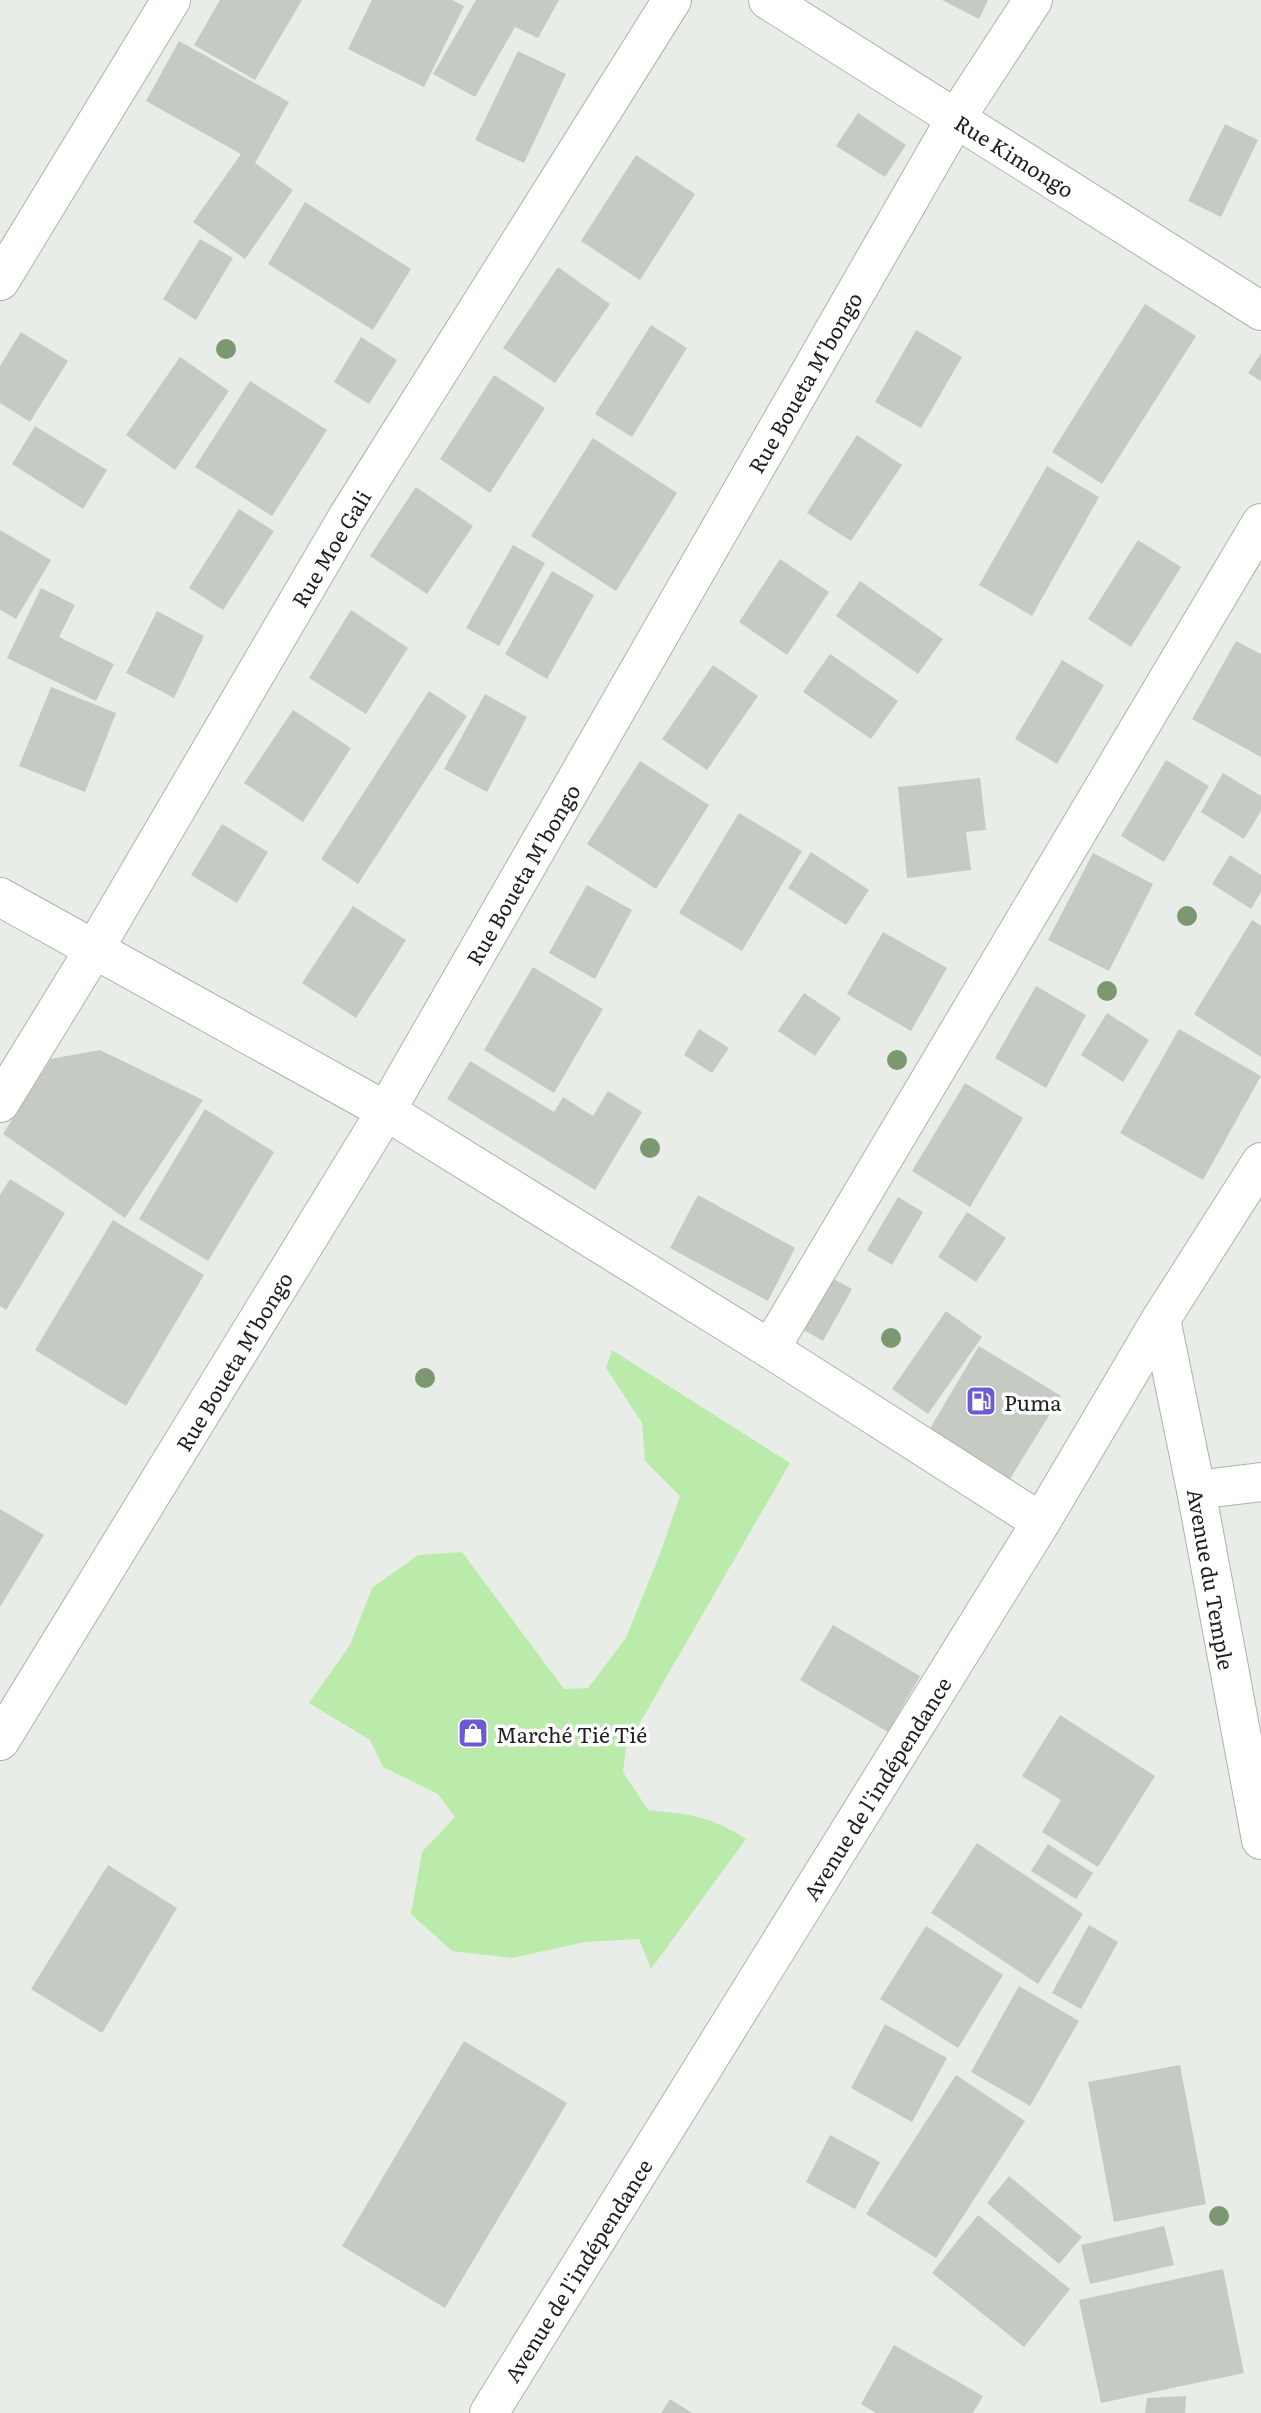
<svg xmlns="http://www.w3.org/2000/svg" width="1261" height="2413" font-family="Literata,serif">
	<rect width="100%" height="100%" fill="#e8eee7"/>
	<!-- green -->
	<path fill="#baebab" d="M 612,1350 L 790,1463 L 626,1747 L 623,1772 L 648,1810 C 689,1814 711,1816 746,1839 L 651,1969 L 639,1939 L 585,1942 L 512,1958 L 452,1951 L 411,1914 L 422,1852 L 455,1817 L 438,1794 L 383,1767 L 370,1740 L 309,1703 L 350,1645 L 372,1588 L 418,1555 L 462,1552 L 564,1689 L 588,1688 L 626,1638 L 661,1551 L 680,1496 L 645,1461 L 642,1423 L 606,1368 Z"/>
	<!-- building -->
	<g fill="#c5cbc3">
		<polygon points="220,0 302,0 255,80 194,45"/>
		<polygon points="372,0 452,0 464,6 424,87 348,49"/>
		<polygon points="476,0 559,0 538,38 515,27 475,97 433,74"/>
		<polygon points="942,0 988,0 979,19"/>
		<polygon points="179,41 289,102 255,163 293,190 245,259 193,222 241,154 146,101"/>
		<polygon points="518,51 566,74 524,163 475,140"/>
		<polygon points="858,113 906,145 885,177 836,146"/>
		<polygon points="1225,124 1258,140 1221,217 1188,201"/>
		<polygon points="636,155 695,194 640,280 581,241"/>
		<polygon points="305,202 411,269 373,330 268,264"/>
		<polygon points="200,239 233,258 196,320 163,299"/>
		<polygon points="558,267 610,304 555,383 503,348"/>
		<polygon points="1145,304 1196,336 1102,484 1052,452"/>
		<polygon points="651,325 687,348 632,437 595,414"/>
		<polygon points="916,330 962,357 921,428 875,402"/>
		<polygon points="21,332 68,361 30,422 0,403 0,366"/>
		<polygon points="361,337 397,360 369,404 334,382"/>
		<polygon points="1261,353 1261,381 1248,373"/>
		<polygon points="180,357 229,391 175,470 126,435"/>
		<polygon points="494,375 545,408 490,493 440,459"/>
		<polygon points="250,381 327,430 272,516 195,467"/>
		<polygon points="35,426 107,470 83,509 12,464"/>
		<polygon points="857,435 902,465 851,541 807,513"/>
		<polygon points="593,438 677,493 616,591 531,536"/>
		<polygon points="1047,466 1099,497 1032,616 979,585"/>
		<polygon points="416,487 473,526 427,594 370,556"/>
		<polygon points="239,509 274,531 223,610 189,588"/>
		<polygon points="0,530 51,560 16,619 0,610"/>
		<polygon points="1138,540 1181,567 1131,647 1088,619"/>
		<polygon points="513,545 545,563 499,646 466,628"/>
		<polygon points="780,559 829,592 787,655 739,622"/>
		<polygon points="552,571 594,595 547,679 505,654"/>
		<polygon points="860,581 943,639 918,674 836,616"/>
		<polygon points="41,588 75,605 59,637 114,664 96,701 7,658"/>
		<polygon points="351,610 408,648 366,714 309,678"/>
		<polygon points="157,611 204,636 174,698 126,673"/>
		<polygon points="1236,641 1261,654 1261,757 1192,719"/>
		<polygon points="830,654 898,701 871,739 803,692"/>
		<polygon points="1062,660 1104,685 1057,764 1015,739"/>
		<polygon points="713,665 758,696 707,770 662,739"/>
		<polygon points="51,687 116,713 85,792 19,766"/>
		<polygon points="429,691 467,716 358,884 321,859"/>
		<polygon points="485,694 527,717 487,792 444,769"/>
		<polygon points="293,710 351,748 303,822 244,783"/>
		<polygon points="1166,760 1209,786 1164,862 1121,836"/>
		<polygon points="640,761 709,805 656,889 587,844"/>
		<polygon points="1223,773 1261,796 1261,811 1244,839 1201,812"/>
		<polygon points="980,778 986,830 966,832 971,870 907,878 898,787"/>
		<polygon points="739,813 802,851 742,951 679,913"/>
		<polygon points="222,824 268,852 237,903 191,875"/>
		<polygon points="811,852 869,890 846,925 788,888"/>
		<polygon points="1093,853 1153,884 1109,971 1048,940"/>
		<polygon points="1230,855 1261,875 1261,892 1251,909 1212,884"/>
		<polygon points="587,885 632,910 595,979 549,953"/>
		<polygon points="353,906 406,940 356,1018 302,983"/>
		<polygon points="1252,920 1261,926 1261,1057 1194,1014"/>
		<polygon points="883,932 947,968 911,1031 847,994"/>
		<polygon points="533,967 603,1009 554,1093 484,1050"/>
		<polygon points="1036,986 1086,1015 1046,1088 995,1058"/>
		<polygon points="804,993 841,1018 815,1056 778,1031"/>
		<polygon points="1107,1013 1149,1040 1123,1082 1081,1055"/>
		<polygon points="699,1029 729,1048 712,1073 684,1055"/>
		<polygon points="1179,1029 1261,1076 1203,1180 1120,1133"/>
		<polygon points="100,1050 203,1100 125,1218 3,1134 51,1059"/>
		<polygon points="470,1061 554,1112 563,1097 593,1116 608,1091 642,1112 595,1190 447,1099"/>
		<polygon points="965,1083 1023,1118 970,1207 912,1171"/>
		<polygon points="205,1109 274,1152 208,1261 139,1219"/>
		<polygon points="10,1179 65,1213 6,1310 0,1306 0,1195"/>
		<polygon points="698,1195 795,1248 768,1301 670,1248"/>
		<polygon points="898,1197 923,1212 892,1265 867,1250"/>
		<polygon points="967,1212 1006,1238 976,1282 938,1257"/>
		<polygon points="113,1220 204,1275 126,1406 35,1350"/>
		<polygon points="819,1271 852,1289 823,1341 791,1323"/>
		<polygon points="946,1311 982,1337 928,1414 892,1389"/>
		<polygon points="979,1346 1061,1396 1007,1484 926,1435"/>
		<polygon points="0,1509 44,1535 0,1607"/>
		<polygon points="833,1625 920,1676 888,1732 800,1680"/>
		<polygon points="1060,1715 1155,1776 1098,1867 1042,1832 1061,1800 1022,1776"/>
		<polygon points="977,1843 1083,1914 1038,1984 931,1913"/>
		<polygon points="1048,1844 1093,1873 1076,1899 1031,1871"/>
		<polygon points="108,1865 177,1908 102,2033 31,1989"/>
		<polygon points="1089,1925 1118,1942 1081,2009 1052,1993"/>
		<polygon points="926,1926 1003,1975 958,2048 880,1999"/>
		<polygon points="1019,1986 1079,2021 1030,2106 971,2072"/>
		<polygon points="885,2024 947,2058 912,2122 851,2088"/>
		<polygon points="464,2041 567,2103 445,2308 342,2246"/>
		<polygon points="1180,2065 1206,2204 1114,2222 1088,2082"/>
		<polygon points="956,2075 1025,2121 936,2258 866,2214"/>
		<polygon points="830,2135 880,2162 855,2209 806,2182"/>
		<polygon points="1009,2176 1082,2237 1059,2264 987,2203"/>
		<polygon points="978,2215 1070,2289 1024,2347 932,2273"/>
		<polygon points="1164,2226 1174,2265 1090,2284 1081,2245"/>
		<polygon points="1223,2269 1244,2373 1101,2403 1079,2300"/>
		<polygon points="894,2345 983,2396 973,2413 876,2413 861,2404"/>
		<polygon points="1186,2396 1185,2413 1145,2413 1147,2398"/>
		<polygon points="670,2399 692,2413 661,2413"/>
	</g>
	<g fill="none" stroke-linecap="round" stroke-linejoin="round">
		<!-- street casing -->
		<g stroke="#adb2ab" stroke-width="40">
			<g id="street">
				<polyline points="768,0 1261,311"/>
				<polyline points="0,281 171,0"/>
				<polyline points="0,897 386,1111 770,1349 1041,1522"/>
				<polyline points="0,1103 95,948 348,516 672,0"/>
				<polyline points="1161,1319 1196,1490 1261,1840"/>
				<polyline points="770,1349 1261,523"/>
				<polyline points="1196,1490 1261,1482"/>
				<polyline points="0,1741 386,1111 956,118 1033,0"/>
			</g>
		</g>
		<!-- secondary casing -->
		<g stroke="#adb2ab" stroke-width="40">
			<polyline id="secondary" points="489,2413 1041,1522 1161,1319 1261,1162"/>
		</g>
		<!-- street -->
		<use href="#street" stroke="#fff" stroke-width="38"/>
		<!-- secondary -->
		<use href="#secondary" stroke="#fff" stroke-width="38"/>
	</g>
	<!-- trees -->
	<g fill="#7b9870">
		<circle cx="226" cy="349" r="10"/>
		<circle cx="1187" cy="916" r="10"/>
		<circle cx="1107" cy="991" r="10"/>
		<circle cx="897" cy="1060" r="10"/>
		<circle cx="650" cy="1148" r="10"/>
		<circle cx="891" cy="1338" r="10"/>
		<circle cx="425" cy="1378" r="10"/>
		<circle cx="1219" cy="2216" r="10"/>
	</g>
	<!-- icons -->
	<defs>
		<g id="fuel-square" transform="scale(1.575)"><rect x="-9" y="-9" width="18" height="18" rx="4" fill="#6d59d3" stroke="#fff"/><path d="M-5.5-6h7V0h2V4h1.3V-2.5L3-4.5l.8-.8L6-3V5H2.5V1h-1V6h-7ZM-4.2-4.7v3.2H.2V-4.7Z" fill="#fff"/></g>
		<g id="shop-square" transform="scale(1.575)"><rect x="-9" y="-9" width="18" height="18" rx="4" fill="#6d59d3" stroke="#fff"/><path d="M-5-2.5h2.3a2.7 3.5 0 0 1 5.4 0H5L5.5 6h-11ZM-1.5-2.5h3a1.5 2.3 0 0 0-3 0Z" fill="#fff"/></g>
	</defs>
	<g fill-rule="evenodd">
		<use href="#fuel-square" x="981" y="1401"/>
		<use href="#shop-square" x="473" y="1733"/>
	</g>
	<g text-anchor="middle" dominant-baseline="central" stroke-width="7" stroke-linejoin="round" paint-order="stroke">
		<!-- street labels -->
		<g font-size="21" fill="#1e201e" stroke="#fff">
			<text transform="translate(1015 155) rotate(32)">Rue Kimongo</text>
			<text transform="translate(804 382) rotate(-60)">Rue Boueta M'bongo</text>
			<text transform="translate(330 548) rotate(-59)">Rue Moe Gali</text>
			<text transform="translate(522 874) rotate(-60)">Rue Boueta M'bongo</text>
			<text transform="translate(233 1361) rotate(-59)">Rue Boueta M'bongo</text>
			<text transform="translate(1212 1579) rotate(80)">Avenue du Temple</text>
			<text transform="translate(876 1788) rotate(-58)">Avenue de l'indépendance</text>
			<text transform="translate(577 2270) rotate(-58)">Avenue de l'indépendance</text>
		</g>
		<!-- poi labels -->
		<g font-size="21" fill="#1e201e" stroke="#fff" text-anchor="start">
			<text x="1004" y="1401">Puma</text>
			<text x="496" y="1733">Marché Tié Tié</text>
		</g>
	</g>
</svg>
